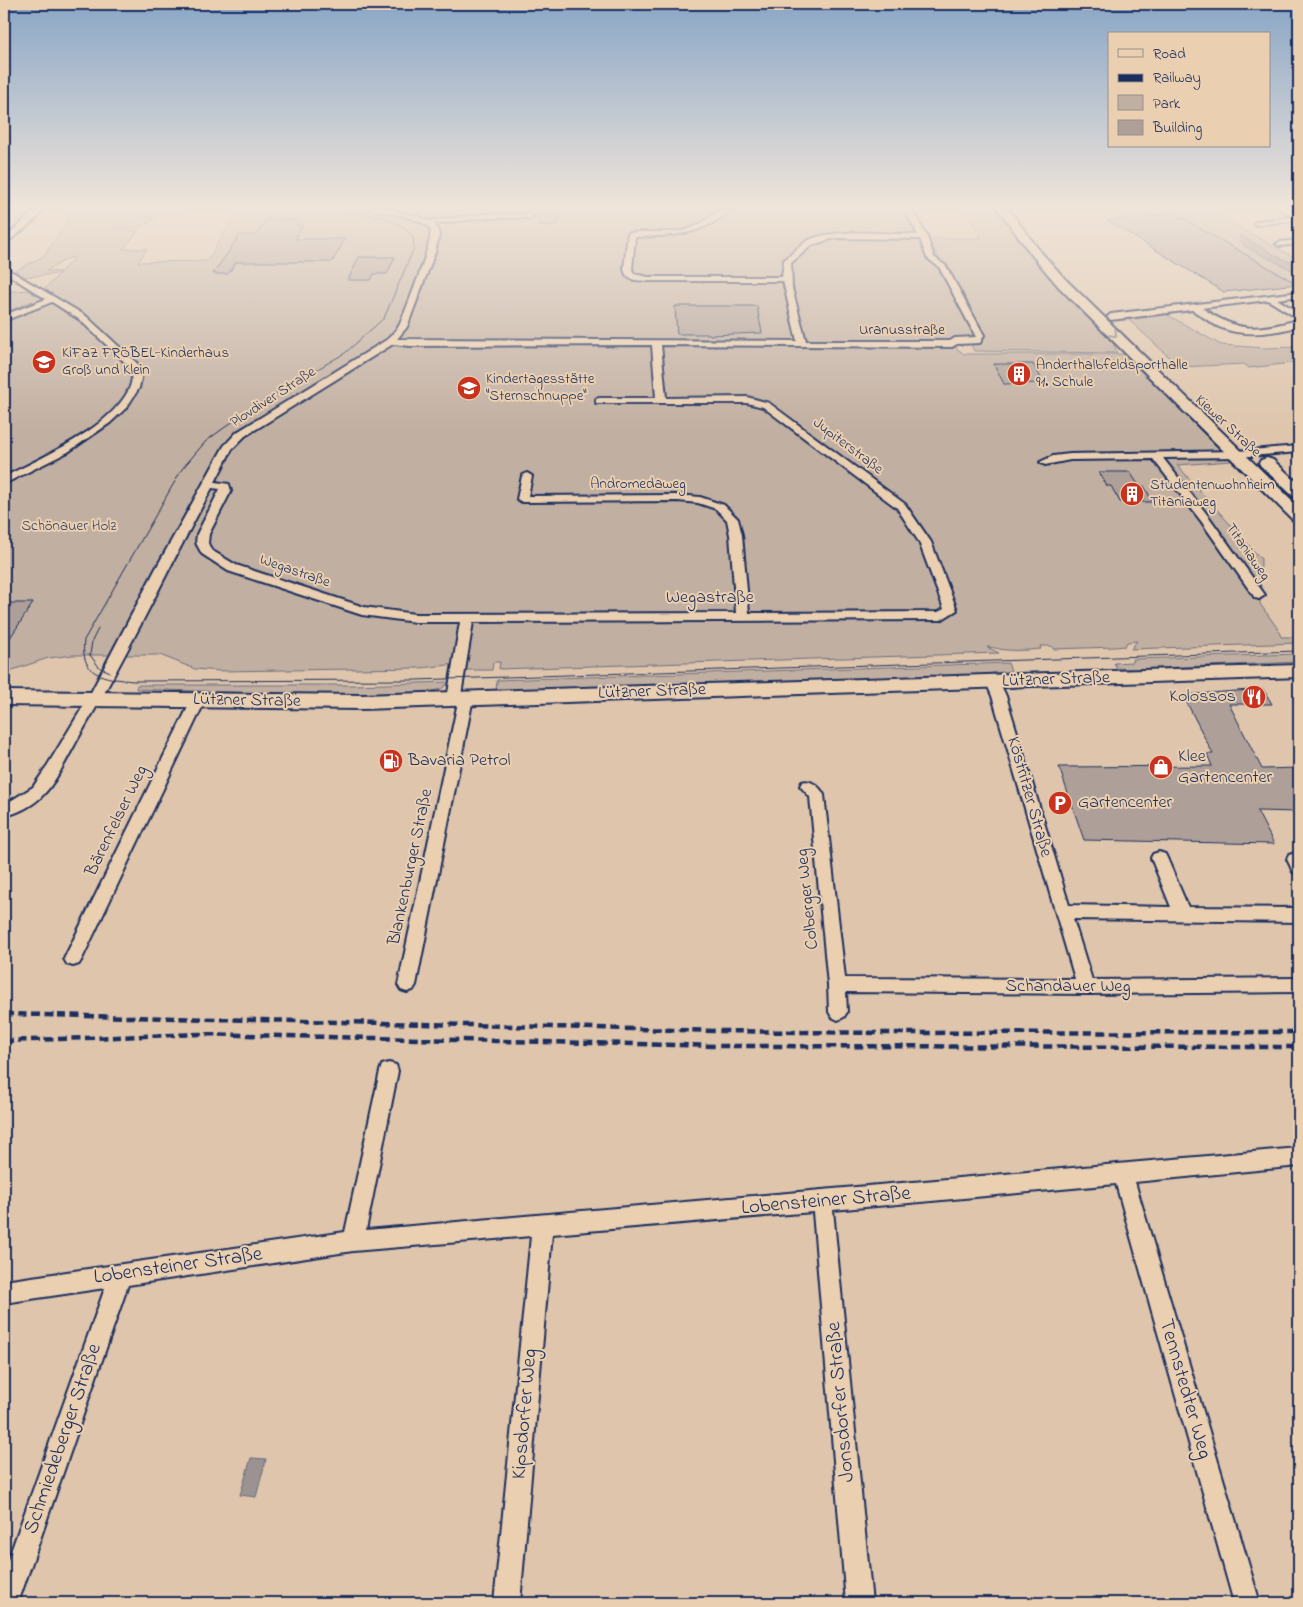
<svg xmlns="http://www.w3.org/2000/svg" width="1303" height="1607" font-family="'Indie Flower',sans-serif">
	<rect width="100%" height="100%" fill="#dec5ac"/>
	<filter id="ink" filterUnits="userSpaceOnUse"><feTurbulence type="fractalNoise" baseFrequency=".02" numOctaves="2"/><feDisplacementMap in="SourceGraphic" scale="10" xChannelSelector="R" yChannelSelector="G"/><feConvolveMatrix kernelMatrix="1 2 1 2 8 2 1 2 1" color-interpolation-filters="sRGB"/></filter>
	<g filter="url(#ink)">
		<!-- green -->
		<g fill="#c1afa1" stroke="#6e6f80">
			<path d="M 77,206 L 192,206 L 183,216 L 140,213 L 137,216 L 156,218 L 139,228 L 118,227 L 113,229 L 139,231 L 123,249 L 147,249 L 138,262 L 207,261 L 241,206 L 907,206 L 912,212 L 931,258 L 939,262 L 977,329 L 947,267 L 943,267 L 928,238 L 981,238 L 964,206 L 993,206 L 1060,290 L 1112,339 L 1117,353 L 974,351 L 970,342 L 981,341 L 982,336 L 978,332 L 952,345 L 964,354 L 1125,354 L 1231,461 L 1177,465 L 1261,559 L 1260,604 L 1278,629 L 1281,637 L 1299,637 L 1299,643 L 1131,649 L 1137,641 L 1127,642 L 1125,646 L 1115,647 L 1053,649 L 1052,646 L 1040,646 L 1041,649 C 1030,650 1018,651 1007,650 C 1000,650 995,647 987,647 L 999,653 L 499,669 L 500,662 L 493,662 L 492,670 L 466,670 L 467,663 L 420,668 L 220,671 L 195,669 L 160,655 L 73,655 L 48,658 L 4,673 L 4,314 L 33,301 L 4,313 L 4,292 L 27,290 L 38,296 L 74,258 L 69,258 L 46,271 L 60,272 L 57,274 L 26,277 L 15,271 L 44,256 Z"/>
			<polygon points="1155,206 1200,206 1299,260 1299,285 1173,213 1162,213"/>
			<polygon points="1164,313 1221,345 1264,348 1299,347 1299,362 1249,368 1244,364 1180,367 1128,319"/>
			<polygon points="1299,654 1299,662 1135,669 1117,668 1114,663 1133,662 1132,659"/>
			<polygon points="1008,663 1011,671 968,676 496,691 497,680"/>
			<polygon points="450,682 441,689 420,694 347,696 136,689 137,685 353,685"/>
		</g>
		<!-- water -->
		<g fill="#9b9292" stroke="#686a7d">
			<polygon points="1240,235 1277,256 1295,264 1296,272 1247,248 1240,241"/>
			<polygon points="251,1458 266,1459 256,1497 240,1495"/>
		</g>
		<!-- building -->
		<g fill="#aea099" stroke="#1b2f5e">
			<polygon points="1173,213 1297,284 1224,292 1107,220"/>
			<polygon points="540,214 560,214 558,225 538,225"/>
			<polygon points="266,220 300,220 296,226 303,225 295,239 345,239 332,262 236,262 228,274 213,274 240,235 256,235"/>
			<polygon points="359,257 395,257 387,274 374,274 371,280 348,280"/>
			<polygon points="675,306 757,306 762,333 710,335 710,334 677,334"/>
			<polygon points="994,364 1033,364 1044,383 1004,384"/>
			<polygon points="1099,472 1130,472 1139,486 1144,486 1153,502 1120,502 1111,486 1107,486"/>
			<polygon points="4,603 33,603 4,647"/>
			<polygon points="1263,689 1272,704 1229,704 1262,769 1299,768 1299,812 1257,811 1274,844 1084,840 1059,767 1212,766 1207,754 1213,754 1183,695"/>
		</g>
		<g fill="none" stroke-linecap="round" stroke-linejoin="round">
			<!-- minor casing -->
			<g stroke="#1b2f5e" stroke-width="4">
				<g id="minor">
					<polygon points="39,206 46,206 35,220 4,245 4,239"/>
					<path d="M 361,206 L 372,206 L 414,215 L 429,221 L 483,214 L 530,214 L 534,216 L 530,218 L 483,218 L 434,224 L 438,229 L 439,236 L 435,252 L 407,327 L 397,339 L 797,341 L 783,281 L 648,281 L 634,280 L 626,275 L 624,269 L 628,233 C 649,230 675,236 694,227 C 708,221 719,205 735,206 C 702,237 676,235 635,237 L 632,269 L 634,274 L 648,277 L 782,277 L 784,260 C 792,254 800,245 809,240 C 835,228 888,234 918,235 L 903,206 L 910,206 L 927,237 L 934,257 L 946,266 L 984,335 L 980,343 L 957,344 L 952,347 L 661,345 L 666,398 L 747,397 L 769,403 L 905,504 L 931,542 L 957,610 L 941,620 L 473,622 L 461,695 L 471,695 L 473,698 L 416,985 L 413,990 L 407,992 L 401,990 L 398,985 L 458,702 L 449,702 L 447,699 L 460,622 L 415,622 L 362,615 L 228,571 L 202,554 L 196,543 L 197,534 L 220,489 L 212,488 C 168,568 130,651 83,730 C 72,748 58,780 43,795 C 34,805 17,814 4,816 L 4,805 L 33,787 L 44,771 L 87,700 L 155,570 L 224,446 L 237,432 L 388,339 C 392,334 397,330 400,324 C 405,312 435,238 430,229 C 424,217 375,211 362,207 ZM 835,238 L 920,239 L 927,258 L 939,267 L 976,337 L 955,338 L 950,341 L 806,341 L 792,288 L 791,263 L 812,245 ZM 393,344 L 410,346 L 652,345 L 656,398 L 599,398 L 596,399 L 596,403 L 747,403 L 763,407 L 897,508 L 919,542 L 944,609 L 938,612 L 749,613 L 742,535 L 738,519 L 724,505 L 700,497 L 678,495 L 528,496 L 532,476 L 527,473 L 522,476 L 517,499 L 522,502 L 678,501 L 698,503 L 716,509 L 727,520 L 730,535 L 736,613 L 415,614 L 364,607 L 236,565 L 211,550 L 208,543 L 209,534 L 231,491 L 229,484 L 215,482 L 232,449 L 245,436 Z"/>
					<polygon points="1275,206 1283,206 1299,214 1299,220 1255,225 1254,223 1258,221 1293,217"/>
					<polygon points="1299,240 1299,244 1280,246 1276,244 1280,242"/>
					<path d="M 4,267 L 86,316 L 143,369 L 139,388 L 127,407 L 110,423 L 68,452 L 4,484 L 4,477 C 41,458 111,428 129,389 C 132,383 132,376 133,370 L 80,320 L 52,302 L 4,321 L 4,315 L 46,299 L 4,272 Z"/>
					<path d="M 1299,292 L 1299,296 L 1277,299 L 1299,313 L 1299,319 L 1268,300 L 1202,308 C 1240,334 1256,330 1299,320 L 1299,326 C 1274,333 1244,338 1219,327 C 1209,322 1201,315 1192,310 L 1111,320 L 1107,317 L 1111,314 Z"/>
					<polygon points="1299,446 1299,452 1238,457 1163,458 1209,517 1265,595 1259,599 1255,598 1201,521 1153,459 1070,460 1045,465 1040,462 1053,456 1070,454 1238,451"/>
					<path d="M 993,678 L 998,679 L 1006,696 L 1069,905 L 1171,907 L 1151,858 L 1153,854 L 1159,852 L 1165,854 L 1167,858 L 1188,907 L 1299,908 L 1299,922 L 1073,919 L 1092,980 L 1299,978 L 1299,992 L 1086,994 L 846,992 L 847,1012 L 844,1017 L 838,1020 L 832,1017 L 829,1012 L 828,985 L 810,797 L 800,786 L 802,782 C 811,779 820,787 824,795 L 845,978 L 1075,979 L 992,696 L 986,682 L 988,679 Z"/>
					<polygon points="198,696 203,698 205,701 82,959 79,964 73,966 67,964 64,959 191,701 193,698"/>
					<polygon points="1295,853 1299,854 1299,874 1293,872 1287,859 1289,855"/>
					<polygon points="389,1063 396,1065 398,1071 366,1230 1299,1148 1299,1166 1135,1182 1260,1603 1234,1603 1116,1184 833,1210 872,1603 846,1603 813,1212 552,1234 520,1603 494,1603 531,1236 353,1251 128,1285 18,1603 4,1603 4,1571 105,1288 4,1303 4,1281 345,1232 380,1071 382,1065"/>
				</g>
			</g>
			<!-- primary casing -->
			<g stroke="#1b2f5e" stroke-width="4">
				<g id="primary">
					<polygon points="996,206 1006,206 1039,250 1067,281 1299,507 1299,521 1293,520 1059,287 1031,254"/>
					<polygon points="1267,458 1273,460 1299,484 1299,498 1293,496 1261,466 1259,463 1261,460"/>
					<polygon points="1299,665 1299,677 362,709 4,705 4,691 362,695"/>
				</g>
			</g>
			<!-- minor -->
			<use href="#minor" fill="#eacfb1" fill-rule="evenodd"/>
			<!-- primary -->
			<use href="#primary" fill="#eacfb1" fill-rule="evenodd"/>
			<!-- tram -->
			<g stroke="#1b2f5e" stroke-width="1">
				<path d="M 323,206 L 384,217 L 405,228 L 413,237 L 414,248 L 384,318 L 345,353 L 253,407 L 206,441 L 182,469 L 84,640 C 80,676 103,678 133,681 L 416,680 L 1299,651"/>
				<polyline points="98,629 92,641 90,655 99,667 110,672"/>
			</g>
			<!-- rail -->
			<g stroke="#1b2f5e" stroke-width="4.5" stroke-dasharray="9 4.5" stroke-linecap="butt">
				<polyline points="4,1014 720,1031 884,1033 1299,1032"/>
				<polyline points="4,1041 200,1034 720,1046 1299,1047"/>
			</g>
		</g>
		<!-- one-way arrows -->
		<defs><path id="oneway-chevron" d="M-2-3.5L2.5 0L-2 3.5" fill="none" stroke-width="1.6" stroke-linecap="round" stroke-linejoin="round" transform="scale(1.25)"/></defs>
		<use stroke="#827f88" href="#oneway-chevron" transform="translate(1114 334) rotate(45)"/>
	</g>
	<!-- sky -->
	<linearGradient id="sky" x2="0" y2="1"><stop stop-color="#89a6c6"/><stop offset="0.48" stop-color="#f0e5da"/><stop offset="1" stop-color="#f0e5da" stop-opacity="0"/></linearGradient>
	<rect width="1303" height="431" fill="url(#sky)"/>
	<!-- icons -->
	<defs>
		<g id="school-disc" transform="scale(1.25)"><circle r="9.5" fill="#c8321e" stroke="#eacfb1"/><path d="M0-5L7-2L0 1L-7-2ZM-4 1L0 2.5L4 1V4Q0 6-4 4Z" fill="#fff"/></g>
		<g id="building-disc" transform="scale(1.25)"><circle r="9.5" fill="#c8321e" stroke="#eacfb1"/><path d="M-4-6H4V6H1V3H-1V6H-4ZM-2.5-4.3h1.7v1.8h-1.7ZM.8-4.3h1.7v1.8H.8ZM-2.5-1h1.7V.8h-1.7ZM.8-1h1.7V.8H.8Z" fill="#fff"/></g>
		<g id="restaurant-disc" transform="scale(1.25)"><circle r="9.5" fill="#c8321e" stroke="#eacfb1"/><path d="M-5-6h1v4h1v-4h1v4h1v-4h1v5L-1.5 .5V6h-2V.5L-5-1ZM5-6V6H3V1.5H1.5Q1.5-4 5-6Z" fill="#fff"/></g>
		<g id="fuel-disc" transform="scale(1.25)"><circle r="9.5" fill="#c8321e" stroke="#eacfb1"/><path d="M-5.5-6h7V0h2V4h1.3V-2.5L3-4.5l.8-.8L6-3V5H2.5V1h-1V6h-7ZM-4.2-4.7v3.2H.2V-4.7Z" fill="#fff"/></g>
		<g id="shop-disc" transform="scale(1.25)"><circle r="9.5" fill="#c8321e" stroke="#eacfb1"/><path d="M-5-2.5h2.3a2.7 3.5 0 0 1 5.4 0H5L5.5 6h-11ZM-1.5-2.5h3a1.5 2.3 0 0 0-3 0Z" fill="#fff"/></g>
		<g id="parking-disc" transform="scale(1.25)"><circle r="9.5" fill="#c8321e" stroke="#eacfb1"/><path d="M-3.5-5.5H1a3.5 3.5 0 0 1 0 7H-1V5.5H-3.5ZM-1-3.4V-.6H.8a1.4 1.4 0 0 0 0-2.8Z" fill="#fff"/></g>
	</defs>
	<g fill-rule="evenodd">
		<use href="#school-disc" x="44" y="362"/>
		<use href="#building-disc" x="1019" y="374"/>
		<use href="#school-disc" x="469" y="388"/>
		<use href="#building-disc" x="1132" y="494"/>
		<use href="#restaurant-disc" x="1254" y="697"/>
		<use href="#fuel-disc" x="391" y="761"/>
		<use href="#shop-disc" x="1161" y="767"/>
		<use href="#parking-disc" x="1060" y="803"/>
	</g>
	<g text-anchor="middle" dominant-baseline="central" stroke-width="4" stroke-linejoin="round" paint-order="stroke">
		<!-- far-street labels -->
		<g font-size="15" fill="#1b2f5e" stroke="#eacfb1">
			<text x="902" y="330">Uranusstraße</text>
			<text transform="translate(273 397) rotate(-33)">Plovdiver Straße</text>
			<text transform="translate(1228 426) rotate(43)">Kiewer Straße</text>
			<text transform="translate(848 446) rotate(37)">Jupiterstraße</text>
			<text x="638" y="484">Andromedaweg</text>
			<text transform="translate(1248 552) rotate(55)">Titaniaweg</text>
			<text transform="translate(295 571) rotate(19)">Wegastraße</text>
		</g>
		<!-- far-poi labels -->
		<g font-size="15" fill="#1b2f5e" stroke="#eacfb1" text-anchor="start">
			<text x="62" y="353">KiFaZ FRÖBEL-Kinderhaus<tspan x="62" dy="17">Groß und Klein</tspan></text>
			<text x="1036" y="365">Anderthalbfeldsporthalle<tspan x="1036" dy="17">91. Schule</tspan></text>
			<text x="486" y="379">Kindertagesstätte<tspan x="486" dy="17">"Sternschnuppe"</tspan></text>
			<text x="1150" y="485">Studentenwohnheim<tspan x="1150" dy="17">Titaniaweg</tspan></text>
		</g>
		<!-- far-park labels -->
		<g font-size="15" fill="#344268" stroke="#eacfb1">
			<text x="69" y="526">Schönauer Holz</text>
		</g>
		<!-- street labels -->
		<g font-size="18" fill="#1b2f5e" stroke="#eacfb1">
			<text x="710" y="598">Wegastraße</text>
			<text transform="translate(1056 680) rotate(-2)">Lützner Straße</text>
			<text transform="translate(652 692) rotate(-2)">Lützner Straße</text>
			<text transform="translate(247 701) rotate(1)">Lützner Straße</text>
			<text transform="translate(1029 797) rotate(74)">Köstritzer Straße</text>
			<text transform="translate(117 821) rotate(-64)">Bärenfelser Weg</text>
			<text transform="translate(411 867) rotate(-78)">Blankenburger Straße</text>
			<text transform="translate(808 899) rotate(-96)">Colberger Weg</text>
			<text x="1068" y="987">Schandauer Weg</text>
		</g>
		<!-- poi labels -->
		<g font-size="18" fill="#1b2f5e" stroke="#eacfb1" text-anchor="start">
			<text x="1236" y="697" text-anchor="end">Kolossos</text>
			<text x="1178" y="757">Klee<tspan x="1178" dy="21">Gartencenter</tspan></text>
			<text x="408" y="761">Bavaria Petrol</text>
			<text x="1078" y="803">Gartencenter</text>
		</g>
		<!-- near-street labels -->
		<g font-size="21" fill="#1b2f5e" stroke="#eacfb1">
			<text transform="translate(826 1201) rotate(-5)">Lobensteiner Straße</text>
			<text transform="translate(178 1266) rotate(-8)">Lobensteiner Straße</text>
			<text transform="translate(1185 1389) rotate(74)">Tennstedter Weg</text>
			<text transform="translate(841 1402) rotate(-95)">Jonsdorfer Straße</text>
			<text transform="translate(525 1414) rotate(-85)">Kipsdorfer Weg</text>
			<text transform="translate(63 1439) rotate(-71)">Schmiedeberger Straße</text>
		</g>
	</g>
	<!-- margin -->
	<rect width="1303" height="1607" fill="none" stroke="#eacfb1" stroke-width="20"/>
	<rect x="10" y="10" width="1283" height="1587" fill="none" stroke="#1b2f5e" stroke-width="2" filter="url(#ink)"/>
	<!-- legend -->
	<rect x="1108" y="32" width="162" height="115" fill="#eacfb1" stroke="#978f90"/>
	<rect x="1118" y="49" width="25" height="8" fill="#eacfb1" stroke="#978f90"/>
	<text x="1153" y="58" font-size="15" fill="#1b2f5e">Road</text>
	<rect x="1118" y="74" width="25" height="8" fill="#1b2f5e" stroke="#978f90"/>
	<text x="1153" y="82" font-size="15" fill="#1b2f5e">Railway</text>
	<rect x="1118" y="95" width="25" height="15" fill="#c1afa1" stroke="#978f90"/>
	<text x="1153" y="108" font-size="15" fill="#1b2f5e">Park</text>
	<rect x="1118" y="120" width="25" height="15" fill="#aea099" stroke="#978f90"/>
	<text x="1153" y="132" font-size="15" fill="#1b2f5e">Building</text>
</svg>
